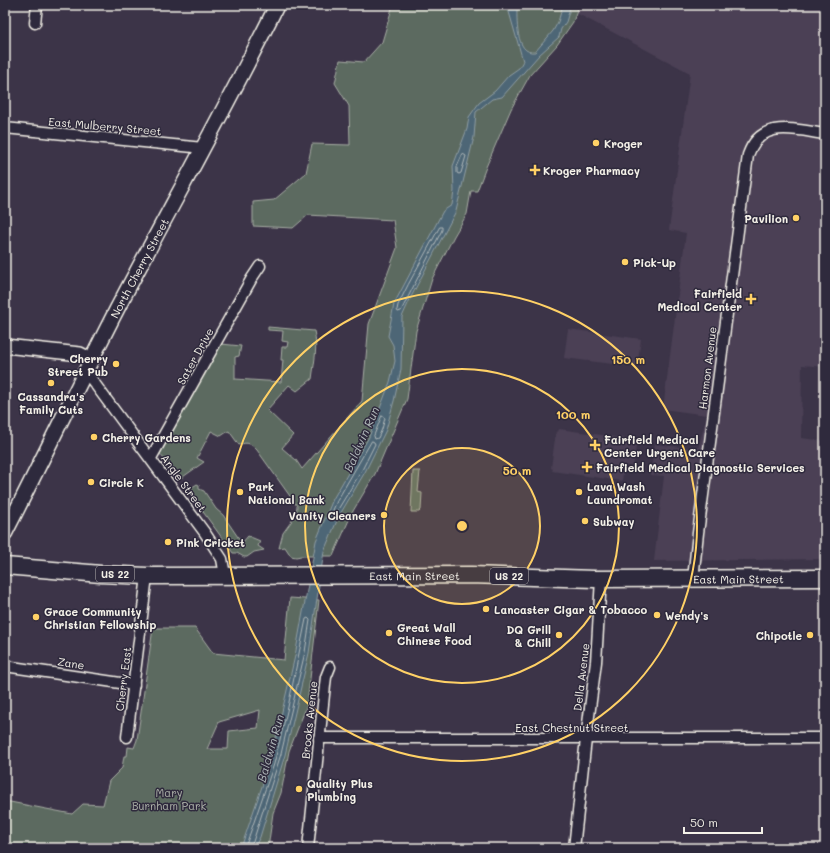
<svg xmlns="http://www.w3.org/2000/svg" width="830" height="853" font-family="Mali,sans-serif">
	<rect width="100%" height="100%" fill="#3c3448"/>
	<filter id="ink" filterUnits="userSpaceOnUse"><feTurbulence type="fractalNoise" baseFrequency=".025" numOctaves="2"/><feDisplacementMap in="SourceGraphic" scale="8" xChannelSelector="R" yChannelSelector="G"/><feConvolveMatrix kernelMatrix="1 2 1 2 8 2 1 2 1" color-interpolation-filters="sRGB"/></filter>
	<g filter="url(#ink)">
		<!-- built -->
		<g fill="#4b4055">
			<polygon points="561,5 825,5 825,367 802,365 801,438 825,441 825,559 654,561 664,476 650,475 655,444 698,449 707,415 663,409 686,233 669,230 690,73"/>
			<polygon points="568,329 641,339 637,367 564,358"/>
			<polygon points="559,429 637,440 633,467 624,465 622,481 552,471 553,469 551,468 556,431 558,432"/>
		</g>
		<!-- green -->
		<g fill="#5b6a61" stroke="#a8aea4" fill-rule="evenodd">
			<path d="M 393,5 L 579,5 L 573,22 L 557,45 L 530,75 L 511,109 L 486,167 L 477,191 L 471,191 L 467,214 L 454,236 L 432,279 L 416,331 L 407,399 L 375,474 L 353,511 L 333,556 L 301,556 L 296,557 L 291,556 L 285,547 L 279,548 L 283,533 L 296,515 L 297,506 L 257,450 C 251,444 248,441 239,445 L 229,431 L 227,432 L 221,436 L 211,431 L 197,458 L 204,462 L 180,479 L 160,454 L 159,450 L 215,350 L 221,344 L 241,346 L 239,356 L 235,357 L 235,379 L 281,382 L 283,360 L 281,360 L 282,347 L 287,347 L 288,342 L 282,341 L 283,331 L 268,330 L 268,327 L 314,331 C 318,347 314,363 312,379 L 297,391 L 289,385 L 267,410 L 293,435 L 282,448 L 296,460 L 302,469 L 362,401 L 369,324 L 397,248 L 393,220 L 308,215 L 293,228 L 253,226 L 253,202 L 274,200 L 306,173 L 312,144 L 350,145 L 349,106 L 335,83 L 340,60 L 364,62 L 382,42 Z"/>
			<polygon points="413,471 420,471 418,492 422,493 421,510 419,512 411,512"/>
			<polygon points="197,484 199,485 199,489 204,491 216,509 223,515 242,543 248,536 260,541 258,546 264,550 254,552 247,557 244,557 237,553 233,553 190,494 191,488"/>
			<path d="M 290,598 L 319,600 L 307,705 L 289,751 L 281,793 L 273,813 L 268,848 L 5,848 L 5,801 L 72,814 L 83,804 L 103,805 L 109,781 L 122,768 L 124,756 L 127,756 L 128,747 L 134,748 L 137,740 L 153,628 L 195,628 L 213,653 L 284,660 ZM 260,710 L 258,728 L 229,731 L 228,749 L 207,749 L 219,722 Z"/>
		</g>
		<!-- water -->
		<path fill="#4d6676" stroke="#909ea4" d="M 507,5 L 517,5 C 517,18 515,55 535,52 L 553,31 L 558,22 L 563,5 L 571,5 L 566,22 L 561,29 L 559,37 L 539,55 L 502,97 L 492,99 L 476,112 L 474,137 L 456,211 L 411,297 L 402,317 L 401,369 L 394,401 L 386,430 L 365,472 L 339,516 L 324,551 L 309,653 L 285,755 L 260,837 L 254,848 L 241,848 L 270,763 L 295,656 L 316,541 L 333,499 L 369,437 L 390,382 L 395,361 L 393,345 L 388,336 L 394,304 L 443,211 L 452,205 L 454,191 L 453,166 L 467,129 L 469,117 L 479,103 L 495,91 L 509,75 L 519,68 L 523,61 Z"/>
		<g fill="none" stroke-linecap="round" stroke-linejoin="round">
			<!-- shore -->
			<g stroke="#b1b9ba" stroke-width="1">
				<polygon points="463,154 466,156 461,173 459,174 457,173 457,167"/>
				<polygon points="440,227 442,227 442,230 401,311 398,312 397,310 398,305 408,285"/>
				<polygon points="382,416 385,418 382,429 378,438 375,439 374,436"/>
				<polygon points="372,441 374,442 375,444 362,470 337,511 334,512 333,510 337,501"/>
				<polyline points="245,848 274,764 288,707 306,619 308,618 310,620 305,652 281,754 251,848"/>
			</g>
			<!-- minor casing -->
			<g stroke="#f4f1e8" stroke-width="13">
				<g id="minor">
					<polyline points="35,23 37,5"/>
					<polyline points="5,128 203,148"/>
					<polyline points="86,372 205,533 222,559 225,575"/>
					<polyline points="151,458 252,278 260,266"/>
					<path d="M 693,579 L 698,533 L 748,155 C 761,118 795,130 825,134"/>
					<polyline points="5,666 134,685"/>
					<polyline points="127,737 147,576"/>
					<polyline points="319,738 825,738"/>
					<polyline points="308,848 325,685 326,677 330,667"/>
					<polyline points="574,848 586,739 596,662 601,579"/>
				</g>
			</g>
			<!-- tertiary casing -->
			<g stroke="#f4f1e8" stroke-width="16">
				<polyline id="tertiary" points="5,346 80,354 92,360"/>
			</g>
			<!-- secondary casing -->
			<g stroke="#f4f1e8" stroke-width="17">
				<g id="secondary">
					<path id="s1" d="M 5,533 C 43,459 79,383 117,309 C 170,208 226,108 277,5"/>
				</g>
			</g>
			<!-- primary casing -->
			<g stroke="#f4f1e8" stroke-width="19">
				<g id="primary">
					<path id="s2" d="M 5,566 L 101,574 L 147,576 L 471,575 L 594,579 L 825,578"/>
				</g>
			</g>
			<!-- minor -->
			<use href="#minor" stroke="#2f2a3d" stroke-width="10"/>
			<!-- tertiary -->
			<use href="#tertiary" stroke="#2f2a3d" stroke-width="13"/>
			<!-- secondary -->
			<use href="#secondary" stroke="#2f2a3d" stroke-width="14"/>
			<!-- primary -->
			<use href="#primary" stroke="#2f2a3d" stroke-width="16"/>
		</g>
	</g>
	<!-- distance rings -->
	<circle cx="462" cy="526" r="78" fill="#ffd166" fill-opacity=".12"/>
	<g fill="none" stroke="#ffd166" stroke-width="2">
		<circle cx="462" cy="526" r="78"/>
		<circle cx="462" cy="526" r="157"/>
		<circle cx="462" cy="526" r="235"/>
	</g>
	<!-- markers -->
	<g fill="#ffd166" stroke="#2f2a3d" stroke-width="1.5">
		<circle cx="596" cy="143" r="4"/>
		<path d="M533 164h4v4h4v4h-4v4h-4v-4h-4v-4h4z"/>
		<circle cx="796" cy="218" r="4"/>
		<circle cx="625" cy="262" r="4"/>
		<path d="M749 293h4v4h4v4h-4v4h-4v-4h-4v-4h4z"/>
		<circle cx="116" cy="364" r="4"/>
		<circle cx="51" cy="383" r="4"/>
		<circle cx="94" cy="437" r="4"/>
		<path d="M593 439h4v4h4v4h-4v4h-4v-4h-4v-4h4z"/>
		<path d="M585 461h4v4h4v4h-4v4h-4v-4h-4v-4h4z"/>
		<circle cx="91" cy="482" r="4"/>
		<circle cx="240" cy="492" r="4"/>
		<circle cx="579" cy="492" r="4"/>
		<circle cx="384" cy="515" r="4"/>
		<circle cx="585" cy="521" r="4"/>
		<circle cx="168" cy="542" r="4"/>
		<circle cx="486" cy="609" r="4"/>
		<circle cx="657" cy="615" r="4"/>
		<circle cx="36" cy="617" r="4"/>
		<circle cx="389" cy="633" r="4"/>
		<circle cx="559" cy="635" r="4"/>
		<circle cx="810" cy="635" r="4"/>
		<circle cx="299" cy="789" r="4"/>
	</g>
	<g text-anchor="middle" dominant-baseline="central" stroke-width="3" stroke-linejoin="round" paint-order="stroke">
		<!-- shield labels -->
		<g fill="#2f2a3d" stroke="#b9b5b5" stroke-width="1">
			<rect x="96" y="566" width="38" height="16" rx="3"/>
			<rect x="490" y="568" width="38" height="16" rx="3"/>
		</g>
		<g font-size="10" font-weight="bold" fill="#f4f1e8">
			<text x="115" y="574">US 22</text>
			<text x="509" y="576">US 22</text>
		</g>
		<!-- street labels -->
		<g font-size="11" fill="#f4f1e8" stroke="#2f2a3d">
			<text transform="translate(105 126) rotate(5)">East Mulberry Street</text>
			<text stroke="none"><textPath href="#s1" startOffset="297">North Cherry Street</textPath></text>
			<text transform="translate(195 356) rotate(-61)">Sater Drive</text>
			<text transform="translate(707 368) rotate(-83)">Harmon Avenue</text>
			<text transform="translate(184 483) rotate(54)">Angle Street</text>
			<text stroke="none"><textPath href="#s2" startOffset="410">East Main Street</textPath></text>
			<text stroke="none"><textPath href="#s2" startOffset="734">East Main Street</textPath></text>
			<text transform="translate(71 663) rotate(9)">Zane</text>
			<text transform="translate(581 677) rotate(-83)">Della Avenue</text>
			<text transform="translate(123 679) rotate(-83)">Cherry East</text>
			<text transform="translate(309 720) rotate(-84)">Brooks Avenue</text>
			<text x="572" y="727">East Chestnut Street</text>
		</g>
		<!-- poi labels -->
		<g font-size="11" font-weight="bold" fill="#f4f1e8" stroke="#2f2a3d" text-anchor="start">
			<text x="604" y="143">Kroger</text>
			<text x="543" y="170">Kroger Pharmacy</text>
			<text x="788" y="218" text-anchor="end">Pavilion</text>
			<text x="633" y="262">Pick-Up</text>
			<text x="742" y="293" text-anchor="end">Fairfield<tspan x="742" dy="13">Medical Center</tspan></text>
			<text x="108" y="358" text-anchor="end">Cherry<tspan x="108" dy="13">Street Pub</tspan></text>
			<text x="51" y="396" text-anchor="middle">Cassandra's<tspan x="51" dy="13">Family Cuts</tspan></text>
			<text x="102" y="437">Cherry Gardens</text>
			<text x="604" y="439">Fairfield Medical<tspan x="604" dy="13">Center Urgent Care</tspan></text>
			<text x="596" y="467">Fairfield Medical Diagnostic Services</text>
			<text x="99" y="482">Circle K</text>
			<text x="248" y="486">Park<tspan x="248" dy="13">National Bank</tspan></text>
			<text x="587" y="486">Lava Wash<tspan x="587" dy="13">Laundromat</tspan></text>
			<text x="376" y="515" text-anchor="end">Vanity Cleaners</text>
			<text x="593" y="521">Subway</text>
			<text x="176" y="542">Pink Cricket</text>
			<text x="494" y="609">Lancaster Cigar &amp; Tobacco</text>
			<text x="44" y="611">Grace Community<tspan x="44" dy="13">Christian Fellowship</tspan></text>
			<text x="665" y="615">Wendy's</text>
			<text x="397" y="627">Great Wall<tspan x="397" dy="13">Chinese Food</tspan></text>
			<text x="551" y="629" text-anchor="end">DQ Grill<tspan x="551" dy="13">&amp; Chill</tspan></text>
			<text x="802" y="635" text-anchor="end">Chipotle</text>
			<text x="307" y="783">Quality Plus<tspan x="307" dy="13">Plumbing</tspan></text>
		</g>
		<!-- park labels -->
		<g font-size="11" fill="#afb4ab" stroke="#2f2a3d">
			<text x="169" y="792">Mary<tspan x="169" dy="13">Burnham Park</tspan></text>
		</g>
		<!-- water labels -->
		<g font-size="12" font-style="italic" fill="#b1b9ba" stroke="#2f2a3d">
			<text transform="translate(361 439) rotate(-66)">Baldwin Run</text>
			<text transform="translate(270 748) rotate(-74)">Baldwin Run</text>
		</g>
	</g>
	<circle cx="462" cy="526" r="6" fill="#ffd166" stroke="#2f2a3d" stroke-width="2"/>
	<g font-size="12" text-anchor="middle" font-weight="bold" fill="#ffd166" stroke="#2f2a3d" stroke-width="3" stroke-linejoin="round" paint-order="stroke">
		<text x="628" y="364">150 m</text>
		<text x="573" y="419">100 m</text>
		<text x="517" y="475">50 m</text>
	</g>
	<!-- margin -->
	<rect width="830" height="853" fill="none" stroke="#2f2a3d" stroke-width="20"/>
	<rect x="10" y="10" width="810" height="833" fill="none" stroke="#f4f1e8" stroke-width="1.5" filter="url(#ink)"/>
	<!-- scale -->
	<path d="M684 827v6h78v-6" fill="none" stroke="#f4f1e8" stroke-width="2"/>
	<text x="690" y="827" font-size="12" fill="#f4f1e8" stroke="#2f2a3d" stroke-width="3" paint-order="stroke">50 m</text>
</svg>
